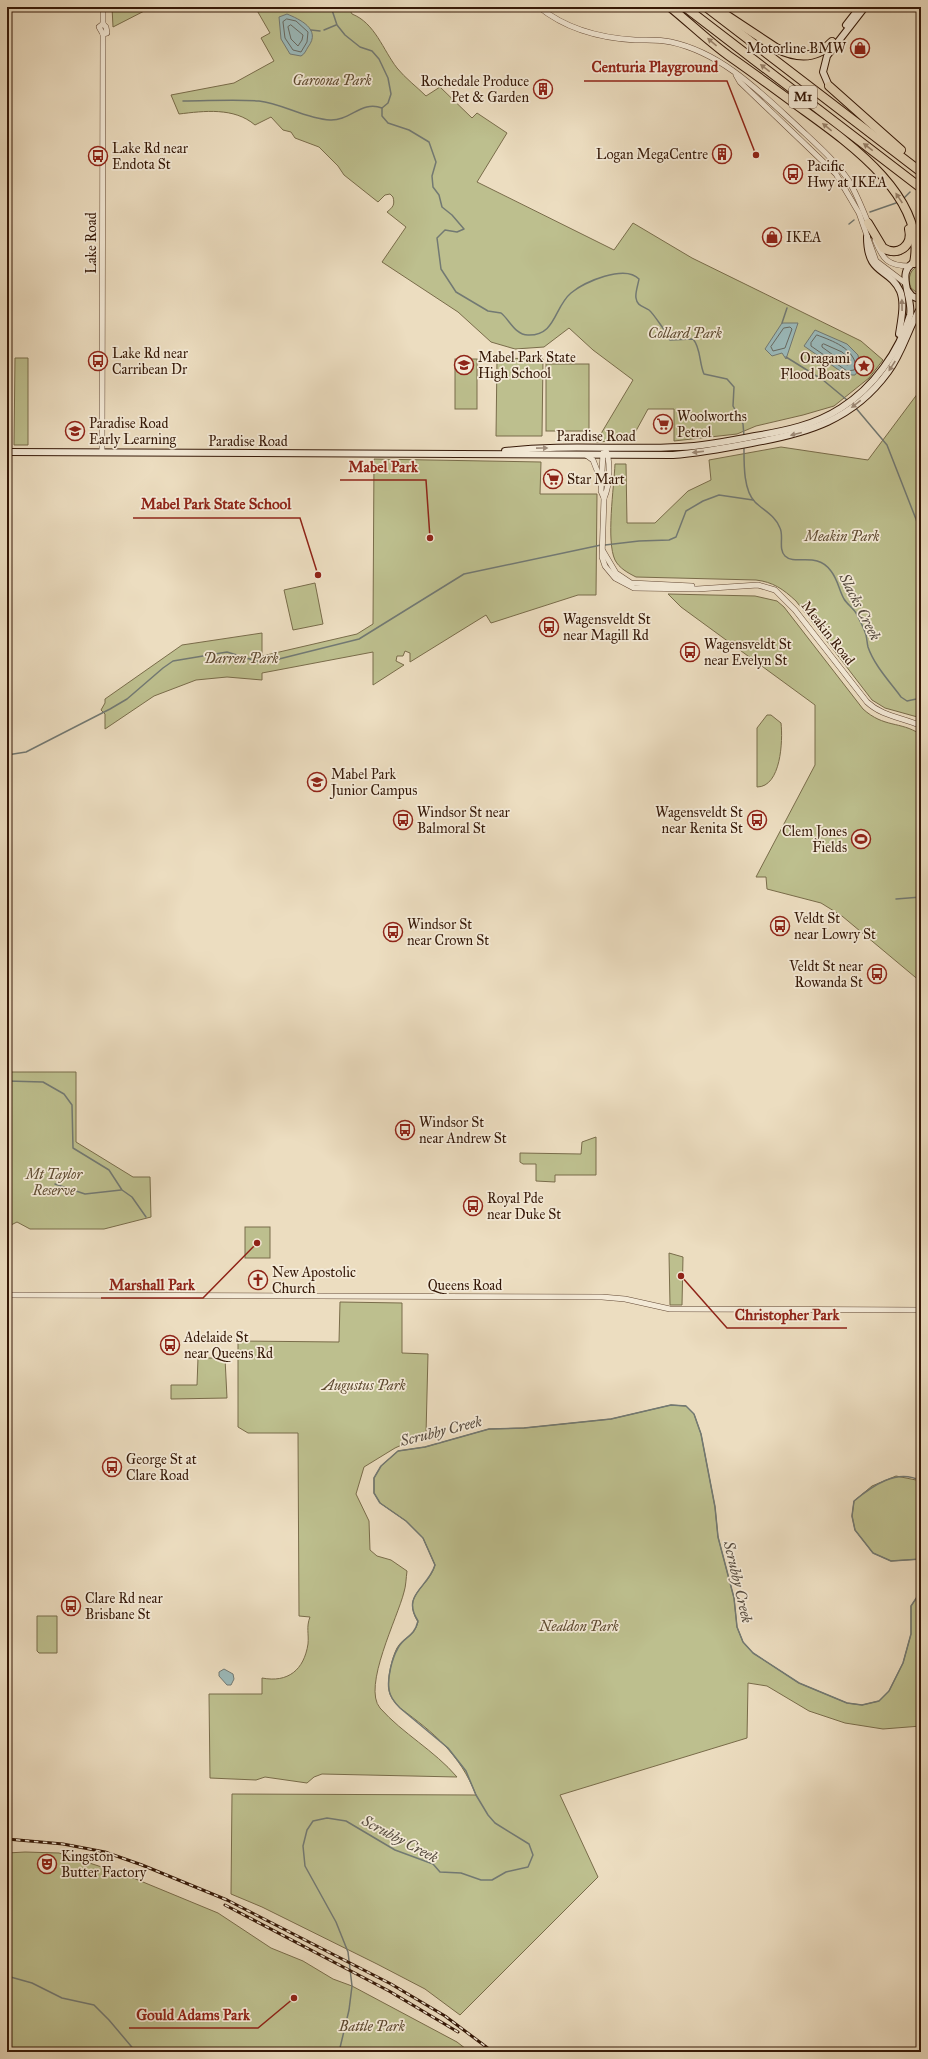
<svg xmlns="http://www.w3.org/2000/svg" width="928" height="2059" font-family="'IM FELL Great Primer',serif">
	<rect width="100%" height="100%" fill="#ecddc0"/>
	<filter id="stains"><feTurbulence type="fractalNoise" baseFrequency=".005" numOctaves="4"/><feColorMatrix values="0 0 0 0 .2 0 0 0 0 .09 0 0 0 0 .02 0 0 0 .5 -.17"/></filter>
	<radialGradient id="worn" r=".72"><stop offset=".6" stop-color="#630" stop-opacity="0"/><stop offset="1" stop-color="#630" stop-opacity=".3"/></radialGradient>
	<!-- green -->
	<g fill="#bdbf8e" stroke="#796c4a">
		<polygon points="112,7 152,7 113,27"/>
		<path d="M 255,7 L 348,7 L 352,14 C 375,23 383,50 397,68 C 405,78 417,87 426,96 L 440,87 L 472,118 L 477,113 L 507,133 L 477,182 L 614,250 L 633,223 L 692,258 L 861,341 L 883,360 L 869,378 L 834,406 L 803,415 L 756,426 L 737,434 L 674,441 L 674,409 L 648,409 L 631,440 L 596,442 L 633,380 L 593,350 L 569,328 L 544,347 L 515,349 L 491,342 L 458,312 L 382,262 L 406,227 L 387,212 C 393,207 395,205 393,197 L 390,194 L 385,195 L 378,202 L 344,175 L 338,166 L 319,147 L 295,138 L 291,132 L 283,130 L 271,117 L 255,125 C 234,107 204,111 179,114 L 171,95 L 234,83 L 274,61 L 261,38 L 270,33 Z"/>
		<path d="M 921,265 L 921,296 L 911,288 C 907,278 910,268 921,265 Z"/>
		<polygon points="15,358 28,358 28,445 14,445"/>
		<polygon points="497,358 543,359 542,436 496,436"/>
		<rect x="455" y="359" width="22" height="50"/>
		<rect x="546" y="364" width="43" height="67"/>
		<path d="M 921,389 L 921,718 L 885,708 L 872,700 L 796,601 C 783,589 773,582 756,580 L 636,577 C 628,573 619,568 615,560 C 606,541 614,487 615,464 L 626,464 L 627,523 L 655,523 L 688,491 L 711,480 L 709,460 L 781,447 L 868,460 Z"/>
		<polygon points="374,459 541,462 540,494 597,494 596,595 578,595 491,623 486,615 410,662 410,653 405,651 403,656 397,656 396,661 404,665 373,685 373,652 262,673 262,680 227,677 196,680 154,696 105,729 105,714 101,710 105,703 105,699 182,645 262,633 262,656 357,634 373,624"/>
		<polygon points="315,583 323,624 293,630 284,590"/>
		<path d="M 668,594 L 755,596 L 777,601 L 784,607 L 863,709 C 884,728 900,721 920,734 L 921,982 L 842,916 L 821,903 L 767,889 L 766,877 L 756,877 L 815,765 L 815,705 L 681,607 Z"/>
		<path d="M 767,715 L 771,715 L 781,723 C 783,741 781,787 757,787 L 757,728 Z"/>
		<polygon points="7,1072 76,1072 76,1142 133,1177 150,1177 151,1217 104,1229 30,1229 17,1222 9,1226 7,1237"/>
		<polygon points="596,1137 596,1175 555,1175 555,1182 536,1181 536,1164 523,1164 520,1162 520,1153 581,1154 582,1142"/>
		<rect x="245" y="1227" width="25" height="31"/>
		<polygon points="669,1253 683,1257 682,1305 670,1305"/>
		<path d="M 340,1302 L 402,1303 L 402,1353 L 428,1354 L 426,1434 L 395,1448 L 364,1467 L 356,1494 L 369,1521 L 370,1550 L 377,1556 L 391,1560 L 407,1571 C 406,1578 406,1586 404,1592 C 398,1617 362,1687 380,1708 C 403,1734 434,1750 457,1777 L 322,1774 L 314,1777 L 307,1783 L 265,1777 L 256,1780 L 210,1778 L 209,1694 L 262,1694 L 262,1678 C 288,1683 304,1670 308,1644 C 309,1634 306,1627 310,1617 L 299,1616 L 298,1433 L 248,1433 L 238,1427 L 238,1341 L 339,1342 Z"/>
		<polygon points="198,1358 225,1358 227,1398 171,1399 171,1385 197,1385"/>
		<path d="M 671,1405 L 686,1406 L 694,1414 L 701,1434 L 715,1507 L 718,1537 L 734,1598 L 737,1627 L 743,1642 L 753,1653 L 799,1683 L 847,1703 L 862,1705 L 879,1701 L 889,1691 L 903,1663 L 911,1634 L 911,1606 L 921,1591 L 921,1726 L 883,1729 L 845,1723 L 809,1711 L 767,1686 L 748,1683 L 747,1738 L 560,1795 L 598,1877 L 460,2015 L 425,1989 L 377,1964 L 262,1907 L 231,1894 L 232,1794 L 476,1795 C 460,1754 434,1733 400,1708 C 395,1703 390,1697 389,1690 C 387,1678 392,1658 397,1648 C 404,1636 414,1638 418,1622 C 401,1594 428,1589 435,1565 L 423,1538 L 406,1521 L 380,1503 L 374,1493 L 374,1478 L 381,1466 L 398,1451 L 425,1447 L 489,1429 L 524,1428 L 611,1419 Z"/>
		<polygon points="896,1476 921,1481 921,1559 891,1561 873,1553 855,1530 852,1516 854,1501 872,1486"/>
		<polygon points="37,1616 57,1616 57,1653 39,1653 37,1651"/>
		<polygon points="25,1852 59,1853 126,1875 218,1913 271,1948 303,1961 333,1979 352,1986 457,2042 470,2052 7,2052 7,1853"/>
	</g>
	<!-- water -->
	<g fill="#9bbabb" stroke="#727973">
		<path d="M 287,14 C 299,19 322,29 308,47 C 306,50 305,54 301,56 L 290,54 L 281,39 L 279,17 Z"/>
		<polygon points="782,323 798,323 786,359 782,353 772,356 765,349"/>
		<polygon points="815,330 847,344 858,355 860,368 855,375 846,375 804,346"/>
		<polygon points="224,1669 233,1674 234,1679 231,1685 227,1685 219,1676 219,1672"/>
	</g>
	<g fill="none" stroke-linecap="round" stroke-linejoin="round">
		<!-- shore -->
		<g stroke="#686961" stroke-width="1">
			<polygon points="287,19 296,21 308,32 307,42 301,52 293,50 285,38 283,22"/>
			<polygon points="291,25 303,35 302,40 298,46 291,39 288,27"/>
			<polygon points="784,328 790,327 792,329 785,348 773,351 771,347"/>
			<path d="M 817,335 C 833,341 853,348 856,366 L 854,370 L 847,371 L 811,346 L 811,343 Z"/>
			<polygon points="824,344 842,352 850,359 850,364 847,365 822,347 822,345"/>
		</g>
		<!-- stream -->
		<g stroke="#727973" stroke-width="1.5">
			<path d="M 331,7 L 337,25 L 345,35 L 360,47 L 372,51 L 379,59 L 388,78 L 391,94 L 388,103 L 382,108 L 382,116 L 388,123 L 409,130 L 429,142 L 436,162 L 432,176 L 433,187 L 439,195 L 442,207 L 452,215 L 464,229 L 457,232 L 445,230 L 437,238 L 441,269 L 456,292 L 488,311 L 501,313 C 509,319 515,335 528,335 C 556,336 554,307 571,293 C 584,282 625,264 639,279 C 638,285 635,293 636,298 C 637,306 643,306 649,310 C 652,312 669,336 670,340 L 693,339 C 701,348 699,363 704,374 L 727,379 L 734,387 L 733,406 L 743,424 L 744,436"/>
			<polyline points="311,30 320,31"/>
			<polyline points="324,30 336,25"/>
			<path d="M 183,101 C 208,101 234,99 259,101 C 281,103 306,119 330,120 C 350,121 362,100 382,108"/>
			<polyline points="903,199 910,192"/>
			<polyline points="870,212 896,203"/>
			<polyline points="849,224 854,220"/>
			<polyline points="782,323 787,308"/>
			<polyline points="786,357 823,380 847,400"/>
			<polyline points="855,407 887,445 921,532"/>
			<path d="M 744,446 C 744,462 743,490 755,502 C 763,510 776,516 780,528 C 784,536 778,549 785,556 C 795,566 817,551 831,571 C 838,580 839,590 844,599 C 847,604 853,608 856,613 C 859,619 864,628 866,635 C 867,639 867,643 868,647 C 874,665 890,682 901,697 L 907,701 L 921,698"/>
			<polyline points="605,545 639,541 669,540 676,537 686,511 703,501 719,495 753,500"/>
			<polyline points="7,755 26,752 110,709 127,699 163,668 173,661 227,652 263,663 359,639 464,574 601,545"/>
			<polyline points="896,899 921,897"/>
			<polyline points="7,1081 43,1082 64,1094 72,1105 73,1148 109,1170 122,1190 132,1197 146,1217"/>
			<polyline points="55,1184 85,1194 121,1190"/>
			<path d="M 921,1481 C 897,1468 872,1486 854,1501 L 852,1516 L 855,1530 L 873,1553 L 891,1561 L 921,1559"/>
			<polyline points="7,1976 32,1983 62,1998 94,2005 109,2020 136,2052"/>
			<path d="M 339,2052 L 349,2010 L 352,1986 L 348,1952 L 336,1922 L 305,1866 L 303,1846 L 307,1830 L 313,1821 L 327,1818 L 346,1821 L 395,1850 L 433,1864 L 440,1872 L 461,1873 L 481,1880 L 492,1880 L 506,1872 L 528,1867 L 533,1855 L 529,1844 L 495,1823 L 488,1815 L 476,1795 L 466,1771 L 448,1748 L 400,1708 C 395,1703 390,1697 389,1690 C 387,1678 392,1658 398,1648 C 404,1636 414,1638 418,1621 C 401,1595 428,1588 435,1565 L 423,1538 L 406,1521 L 380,1503 L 374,1493 L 374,1478 L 381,1466 L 398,1451 L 425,1447 L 489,1429 L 524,1428 L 611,1419 L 671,1405 L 686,1406 L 694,1414 L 701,1434 L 715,1507 L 718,1537 L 734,1598 L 737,1627 L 743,1642 L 753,1653 L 799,1683 L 847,1703 L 862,1705 L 879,1701 L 889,1691 L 903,1663 L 911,1634 L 911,1606 L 921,1591"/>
		</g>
		<!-- tertiary casing -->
		<g stroke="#634935" stroke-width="6">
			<g id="tertiary">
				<path d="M 539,7 C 566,29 600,38 635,40 C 647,40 659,39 671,42 C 722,53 760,92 797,126 C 816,144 835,160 849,181 C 857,195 863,210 869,225"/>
				<polyline points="103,24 103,7"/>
				<polyline points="103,24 99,27 103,34"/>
				<polyline points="103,24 106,27 107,33 103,34"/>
				<polyline points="736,75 740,82 836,174 859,213 876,261 905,283"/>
				<path d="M 875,240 C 883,260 888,266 910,266"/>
				<path d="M 605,448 C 611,460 610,485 604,498 L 602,557 L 605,566 L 615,578 L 634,588 L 697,589 L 758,585 L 775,590 L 795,610 L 867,702 C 883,717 902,717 921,726"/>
				<polyline points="102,452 103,34"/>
				<polyline points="603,453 601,491 604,498"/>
				<polyline points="586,455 593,460 600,478"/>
				<polyline points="603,551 616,573 631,583 692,586"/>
				<polyline points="7,1295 602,1297 625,1299 670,1309 921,1310"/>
			</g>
		</g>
		<!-- secondary casing -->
		<g stroke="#351807" stroke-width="8">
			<g id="secondary">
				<polyline points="846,25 860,7"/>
				<polyline points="829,86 823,72 827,56 865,7"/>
				<path d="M 867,237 C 867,276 889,267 900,291 C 905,303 901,321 899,334"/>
				<polyline points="908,291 912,296 921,300"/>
				<path d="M 505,451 C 563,444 622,450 680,447 C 705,446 730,441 755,436 C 785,431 815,425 841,408 C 873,388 899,352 910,315 C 914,297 891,267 921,260"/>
				<path d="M 7,452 L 673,455 C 700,453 726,448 752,443 C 808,433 853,420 888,372 C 903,352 908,328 921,307"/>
			</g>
		</g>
		<!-- motorway casing -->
		<g stroke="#351807" stroke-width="10">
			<g id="motorway">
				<path d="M 670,7 C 690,23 708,41 729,56 C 752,72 775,89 798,106 C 845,140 928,196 914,263"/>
				<polyline points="685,7 921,188"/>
				<polyline points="706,7 921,172"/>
				<path d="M 714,7 L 776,48 C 796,58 816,60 832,42"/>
				<polyline points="829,86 901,150"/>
				<path d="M 868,223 L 883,248 C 898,257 913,246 909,229"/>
			</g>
		</g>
		<!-- tertiary -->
		<use href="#tertiary" stroke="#f3e9d6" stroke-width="5"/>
		<!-- secondary -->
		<use href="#secondary" stroke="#f3e9d6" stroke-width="6"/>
		<!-- motorway -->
		<use href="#motorway" stroke="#ecddc0" stroke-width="8"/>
		<!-- rail casing -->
		<g stroke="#351807" stroke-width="3">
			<g id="rail">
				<polyline points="7,1839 63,1844 105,1852 142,1865 227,1900 391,1984 445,2016 493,2052"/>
				<polyline points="225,1905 389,1991 458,2032"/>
			</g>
		</g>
		<!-- rail -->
		<use href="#rail" stroke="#f3e9d6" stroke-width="1.5" stroke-dasharray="4.5" stroke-linecap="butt"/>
	</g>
	<!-- one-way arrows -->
	<defs><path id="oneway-solid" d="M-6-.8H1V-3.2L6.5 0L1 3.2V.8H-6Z"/></defs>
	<g fill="#9a846d">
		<use href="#oneway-solid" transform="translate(712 42) rotate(-140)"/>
		<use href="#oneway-solid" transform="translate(765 68) rotate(-143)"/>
		<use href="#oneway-solid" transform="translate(827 127) rotate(-141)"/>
		<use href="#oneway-solid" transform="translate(868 147) rotate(-143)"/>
		<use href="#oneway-solid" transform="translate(899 198) rotate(-124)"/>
	</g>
	<g fill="#9e8b79">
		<use href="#oneway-solid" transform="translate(902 305) rotate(-91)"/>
		<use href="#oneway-solid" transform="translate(892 366) rotate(123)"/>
		<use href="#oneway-solid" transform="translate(856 404) rotate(142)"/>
		<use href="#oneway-solid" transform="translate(796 434) rotate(166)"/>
		<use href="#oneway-solid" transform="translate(542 448) rotate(-1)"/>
		<use href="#oneway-solid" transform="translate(698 452) rotate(173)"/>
	</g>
	<!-- icons -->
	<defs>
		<g id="shop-ring" transform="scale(1)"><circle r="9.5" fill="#f3e9d6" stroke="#8f2418" stroke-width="1.5"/><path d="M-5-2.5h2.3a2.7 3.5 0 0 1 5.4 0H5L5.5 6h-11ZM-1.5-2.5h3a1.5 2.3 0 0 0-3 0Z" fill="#8f2418"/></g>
		<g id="building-ring" transform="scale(1)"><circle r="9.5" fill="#f3e9d6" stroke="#8f2418" stroke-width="1.5"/><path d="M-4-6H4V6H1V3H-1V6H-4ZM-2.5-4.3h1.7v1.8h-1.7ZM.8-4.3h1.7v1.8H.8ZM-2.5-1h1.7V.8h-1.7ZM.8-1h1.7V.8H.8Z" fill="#8f2418"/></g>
		<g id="bus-ring" transform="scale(1)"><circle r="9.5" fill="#f3e9d6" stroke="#8f2418" stroke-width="1.5"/><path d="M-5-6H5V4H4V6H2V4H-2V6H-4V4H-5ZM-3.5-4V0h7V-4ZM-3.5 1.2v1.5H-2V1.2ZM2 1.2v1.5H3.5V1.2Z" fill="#8f2418"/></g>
		<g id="school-ring" transform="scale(1)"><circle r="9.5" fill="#f3e9d6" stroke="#8f2418" stroke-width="1.5"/><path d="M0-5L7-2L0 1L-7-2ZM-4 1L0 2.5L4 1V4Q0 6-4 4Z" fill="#8f2418"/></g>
		<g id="sight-ring" transform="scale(1)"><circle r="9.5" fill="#f3e9d6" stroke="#8f2418" stroke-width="1.5"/><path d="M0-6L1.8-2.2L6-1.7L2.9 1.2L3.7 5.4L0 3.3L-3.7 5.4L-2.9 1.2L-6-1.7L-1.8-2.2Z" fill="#8f2418"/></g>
		<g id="supermarket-ring" transform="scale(1)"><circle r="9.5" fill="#f3e9d6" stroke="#8f2418" stroke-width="1.5"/><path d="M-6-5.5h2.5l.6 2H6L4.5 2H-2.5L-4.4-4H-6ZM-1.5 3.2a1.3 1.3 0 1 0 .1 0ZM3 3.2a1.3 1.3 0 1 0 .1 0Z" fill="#8f2418"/></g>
		<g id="stadium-ring" transform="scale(1)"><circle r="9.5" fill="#f3e9d6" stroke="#8f2418" stroke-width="1.5"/><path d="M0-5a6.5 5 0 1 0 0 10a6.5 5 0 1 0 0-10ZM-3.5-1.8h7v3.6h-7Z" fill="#8f2418"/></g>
		<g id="church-ring" transform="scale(1)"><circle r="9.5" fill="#f3e9d6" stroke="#8f2418" stroke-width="1.5"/><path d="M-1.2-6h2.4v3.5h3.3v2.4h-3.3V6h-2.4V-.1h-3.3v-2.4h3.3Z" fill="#8f2418"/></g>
		<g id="theatre-ring" transform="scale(1)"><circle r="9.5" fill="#f3e9d6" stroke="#8f2418" stroke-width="1.5"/><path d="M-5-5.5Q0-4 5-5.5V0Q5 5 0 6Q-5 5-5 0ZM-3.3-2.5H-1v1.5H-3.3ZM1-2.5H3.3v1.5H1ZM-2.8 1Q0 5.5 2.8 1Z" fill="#8f2418"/></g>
	</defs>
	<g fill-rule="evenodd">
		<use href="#shop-ring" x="860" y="48"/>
		<use href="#building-ring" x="543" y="89"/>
		<use href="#building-ring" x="722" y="154"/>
		<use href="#bus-ring" x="98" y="156"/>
		<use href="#bus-ring" x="793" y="174"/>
		<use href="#shop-ring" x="772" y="237"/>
		<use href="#bus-ring" x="98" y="361"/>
		<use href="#school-ring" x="464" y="365"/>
		<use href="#sight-ring" x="864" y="366"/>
		<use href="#supermarket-ring" x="663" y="424"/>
		<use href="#school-ring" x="75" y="431"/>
		<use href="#supermarket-ring" x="553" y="479"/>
		<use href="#bus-ring" x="549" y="627"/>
		<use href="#bus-ring" x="690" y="652"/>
		<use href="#school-ring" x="317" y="782"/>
		<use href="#bus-ring" x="403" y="820"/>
		<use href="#bus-ring" x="757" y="820"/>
		<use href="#stadium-ring" x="861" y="839"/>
		<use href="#bus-ring" x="780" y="926"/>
		<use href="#bus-ring" x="393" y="932"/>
		<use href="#bus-ring" x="877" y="974"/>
		<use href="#bus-ring" x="405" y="1130"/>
		<use href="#bus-ring" x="473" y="1206"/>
		<use href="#church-ring" x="258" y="1280"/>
		<use href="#bus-ring" x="170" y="1345"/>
		<use href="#bus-ring" x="112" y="1467"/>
		<use href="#bus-ring" x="71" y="1606"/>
		<use href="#theatre-ring" x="47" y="1864"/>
	</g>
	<g text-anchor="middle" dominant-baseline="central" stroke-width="3.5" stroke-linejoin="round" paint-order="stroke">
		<!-- shield labels -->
		<rect fill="#f3e9d6" stroke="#6e5745" stroke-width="1" x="789" y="86" width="28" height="22" rx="3"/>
		<g font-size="13" font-weight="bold" fill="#351807">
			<text x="803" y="97">M1</text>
		</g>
		<!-- poi labels -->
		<g font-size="14" fill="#351807" stroke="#f3e9d6" text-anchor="start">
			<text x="846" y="48" text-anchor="end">Motorline BMW</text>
			<text x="529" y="81" text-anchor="end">Rochedale Produce<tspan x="529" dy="16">Pet &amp; Garden</tspan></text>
			<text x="112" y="148">Lake Rd near<tspan x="112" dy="16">Endota St</tspan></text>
			<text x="708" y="154" text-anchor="end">Logan MegaCentre</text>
			<text x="807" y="166">Pacific<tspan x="807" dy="16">Hwy at IKEA</tspan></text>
			<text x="786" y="237">IKEA</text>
			<text x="112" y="353">Lake Rd near<tspan x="112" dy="16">Carribean Dr</tspan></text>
			<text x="478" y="357">Mabel Park State<tspan x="478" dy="16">High School</tspan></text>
			<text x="850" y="358" text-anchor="end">Oragami<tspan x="850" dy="16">Flood Boats</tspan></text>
			<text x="677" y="416">Woolworths<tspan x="677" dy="16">Petrol</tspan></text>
			<text x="89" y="423">Paradise Road<tspan x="89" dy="16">Early Learning</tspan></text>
			<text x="567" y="479">Star Mart</text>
			<text x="563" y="619">Wagensveldt St<tspan x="563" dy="16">near Magill Rd</tspan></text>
			<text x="704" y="644">Wagensveldt St<tspan x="704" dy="16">near Evelyn St</tspan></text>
			<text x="331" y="774">Mabel Park<tspan x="331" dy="16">Junior Campus</tspan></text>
			<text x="417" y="812">Windsor St near<tspan x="417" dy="16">Balmoral St</tspan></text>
			<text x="743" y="812" text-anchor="end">Wagensveldt St<tspan x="743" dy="16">near Renita St</tspan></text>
			<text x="847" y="831" text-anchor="end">Clem Jones<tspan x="847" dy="16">Fields</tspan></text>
			<text x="794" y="918">Veldt St<tspan x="794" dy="16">near Lowry St</tspan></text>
			<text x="407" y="924">Windsor St<tspan x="407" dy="16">near Crown St</tspan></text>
			<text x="863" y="966" text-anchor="end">Veldt St near<tspan x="863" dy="16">Rowanda St</tspan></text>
			<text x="419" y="1122">Windsor St<tspan x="419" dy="16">near Andrew St</tspan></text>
			<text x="487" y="1198">Royal Pde<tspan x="487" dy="16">near Duke St</tspan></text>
			<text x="272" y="1272">New Apostolic<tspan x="272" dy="16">Church</tspan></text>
			<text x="184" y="1337">Adelaide St<tspan x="184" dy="16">near Queens Rd</tspan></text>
			<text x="126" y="1459">George St at<tspan x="126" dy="16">Clare Road</tspan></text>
			<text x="85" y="1598">Clare Rd near<tspan x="85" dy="16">Brisbane St</tspan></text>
			<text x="61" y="1856">Kingston<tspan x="61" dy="16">Butter Factory</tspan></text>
		</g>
		<!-- park labels -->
		<g font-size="14" font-style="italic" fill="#5e4a30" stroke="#f3e9d6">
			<text x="332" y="80">Garoona Park</text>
			<text x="685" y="333">Collard Park</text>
			<text x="842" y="536">Meakin Park</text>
			<text x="241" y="658">Darren Park</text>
			<text x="54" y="1174">Mt Taylor<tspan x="54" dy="16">Reserve</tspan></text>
			<text x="364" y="1385">Augustus Park</text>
			<text x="579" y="1626">Nealdon Park</text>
			<text x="372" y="2026">Battle Park</text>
		</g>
		<!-- street labels -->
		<g font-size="14" fill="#351807" stroke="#f3e9d6">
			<text transform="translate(91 243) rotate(-90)">Lake Road</text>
			<text x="596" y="436">Paradise Road</text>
			<text x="248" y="441">Paradise Road</text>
			<text transform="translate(828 633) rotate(52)">Meakin Road</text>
			<text x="465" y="1285">Queens Road</text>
		</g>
		<!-- water labels -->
		<g font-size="15" font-style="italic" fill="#54493d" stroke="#f3e9d6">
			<text transform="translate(860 607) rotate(63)">Slacks Creek</text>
			<text transform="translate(441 1431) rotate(-14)">Scrubby Creek</text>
			<text transform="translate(738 1582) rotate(77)">Scrubby Creek</text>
			<text transform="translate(400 1839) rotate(28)">Scrubby Creek</text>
		</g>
	</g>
	<!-- callouts -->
	<path fill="none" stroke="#8f2418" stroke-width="1.5" d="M756 155L727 81H584M430 538L426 480H340M318 575L300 518H133M257 1243L203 1298H101M681 1276L727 1328H847M294 1998L258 2028H129"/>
	<g fill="#8f2418" stroke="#f3e9d6" stroke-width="1.5">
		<circle cx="756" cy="155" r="4"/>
		<circle cx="430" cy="538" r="4"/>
		<circle cx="318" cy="575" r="4"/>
		<circle cx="257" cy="1243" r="4"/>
		<circle cx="681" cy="1276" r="4"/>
		<circle cx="294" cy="1998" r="4"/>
	</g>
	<g font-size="15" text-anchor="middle" font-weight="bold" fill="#8f2418" stroke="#f3e9d6" stroke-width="3.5" stroke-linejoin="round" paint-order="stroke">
		<text x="655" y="72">Centuria Playground</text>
		<text x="383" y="472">Mabel Park</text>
		<text x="216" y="509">Mabel Park State School</text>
		<text x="152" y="1290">Marshall Park</text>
		<text x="787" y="1320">Christopher Park</text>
		<text x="193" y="2020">Gould Adams Park</text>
	</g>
	<!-- margin -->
	<rect width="928" height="2059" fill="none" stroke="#ecddc0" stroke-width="24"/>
	<rect x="8" y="8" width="912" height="2043" fill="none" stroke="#351807" stroke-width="2"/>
	<rect x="12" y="12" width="904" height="2035" fill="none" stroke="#351807"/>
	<rect width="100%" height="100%" filter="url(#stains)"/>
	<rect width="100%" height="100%" fill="url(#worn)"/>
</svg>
